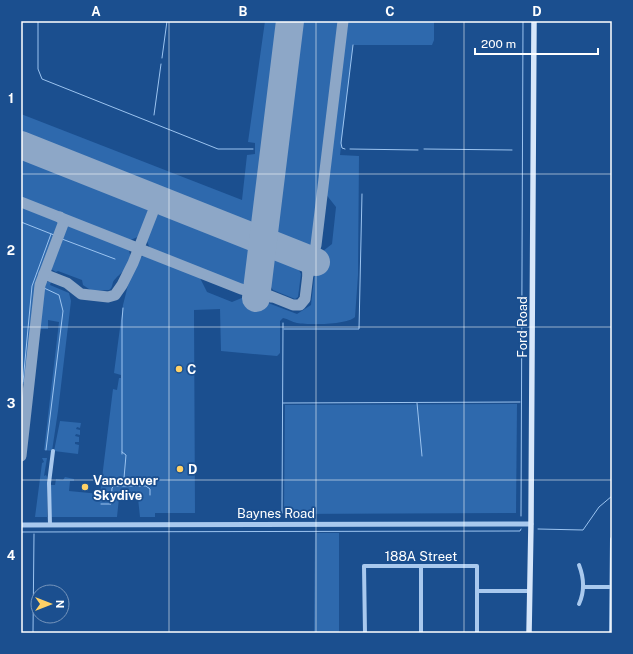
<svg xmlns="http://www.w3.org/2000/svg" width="633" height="654" font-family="'Public Sans',sans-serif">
	<rect width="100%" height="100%" fill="#1b4f8f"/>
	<!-- green -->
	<g fill="#2e69ad">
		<polygon points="265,21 283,21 257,231 21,137 21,114 242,200 247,155 255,154 255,143 248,142"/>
		<polygon points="297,21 341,21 313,244 304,250 270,237"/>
		<path d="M 346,21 L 434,21 L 434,40 L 432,45 L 353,45 L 340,155 L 359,156 L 358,275 L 355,317 C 347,325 309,325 297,323 C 292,322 288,319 283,318 L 280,321 L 280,353 L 277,356 L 221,351 L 220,309 L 194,310 L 195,513 L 155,513 L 155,517 L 140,517 L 138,498 C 133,494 125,494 119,498 L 117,517 L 51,517 L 51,485 L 55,485 L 56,479 L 63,480 L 65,477 L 74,479 L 74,481 L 70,481 L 69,491 L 100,494 L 113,389 L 117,390 L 119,378 L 121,378 L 121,375 L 114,373 L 123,305 L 129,281 L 135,264 L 140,258 L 146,254 L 199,276 L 207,292 L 232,302 L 249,295 L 249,300 L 263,301 L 297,314 L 311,305 L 315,271 L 321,257 L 318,255 L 332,244 L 336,207 L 325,193 Z"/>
		<polygon points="21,152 144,201 149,214 140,236 128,241 21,199"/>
		<polygon points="21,205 59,220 59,227 39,281 33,333 31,333 25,384 21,384"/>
		<polygon points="167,211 256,246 251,281 241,287 151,251 146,239 155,216"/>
		<path d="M 68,224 L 128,248 C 136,268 122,269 113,282 C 112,286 112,288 109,290 L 92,291 L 83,285 L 82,280 L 58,271 L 56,272 L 49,268 L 63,230 Z"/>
		<polygon points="269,251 294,261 301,274 298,297 295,299 273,290 265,278"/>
		<polygon points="44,282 51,282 50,285 69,293 71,301 58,411 52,451 44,450 59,322 48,320 48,329 38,329 42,288"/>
		<polygon points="517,404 516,513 284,514 285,405"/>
		<polygon points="60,421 81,423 80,428 77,427 76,429 80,430 80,435 76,434 75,436 79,437 79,442 75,442 75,444 79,445 78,454 54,451"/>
		<polygon points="42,458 47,458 44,476 46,475 47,477 47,517 35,517 42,463 44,462"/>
		<polygon points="315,533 339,533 339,633 314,633"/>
	</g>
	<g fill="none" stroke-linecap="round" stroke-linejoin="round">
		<!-- stream -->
		<g stroke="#9cc4f0" stroke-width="1">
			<polyline points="38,21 38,69 42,79 218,149 253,149"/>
			<polyline points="162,58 167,21"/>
			<polyline points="154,115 161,64"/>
			<polyline points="345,149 342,148 341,143 353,45"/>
			<polyline points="350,149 418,150"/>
			<polyline points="424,149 512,150"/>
			<polyline points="21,222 54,235"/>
			<polyline points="62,239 115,259"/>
			<polyline points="44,288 59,295 63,311 46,450"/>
			<polyline points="284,329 359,329 362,194"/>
			<polyline points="23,382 32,286 51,234"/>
			<polyline points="283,403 520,402"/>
			<polyline points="417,403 422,456"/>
			<polyline points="122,452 126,455 124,478 126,486"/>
			<polyline points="122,454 122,320 123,308"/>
			<polyline points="101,504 111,504 112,488 114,486 146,486 150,489 150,495"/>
			<polyline points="282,513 283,323"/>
			<polyline points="521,516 523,21"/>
			<polyline points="538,529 583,530 599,507 612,496"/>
			<polyline points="21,532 520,531 521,529"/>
			<polyline points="33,633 34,534"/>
		</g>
		<!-- taxiway -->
		<g stroke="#8da7c7" stroke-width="11">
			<polyline points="21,202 241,289 271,297"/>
			<path d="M 296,254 C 304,259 308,266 308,275"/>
			<polyline points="44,274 67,283 81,294 108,297 115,295 122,285 133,263 158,199"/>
			<polyline points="259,275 262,288 268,295 293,305 300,305 305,299 308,274 316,245 343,21"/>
			<polyline points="21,456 40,285 63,224 63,221 60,217"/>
		</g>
		<!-- runway -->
		<g stroke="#8da7c7" stroke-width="28">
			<polyline points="21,145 316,262"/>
			<polyline points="256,298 290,21"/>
		</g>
		<!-- minor -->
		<g stroke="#a9c9ee" stroke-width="4">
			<polyline points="50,525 49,483 53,451"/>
			<path d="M 579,565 C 584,578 585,591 579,604"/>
			<polyline points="583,587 611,587"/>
			<polyline points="477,591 529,591"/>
			<polyline points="365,633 364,566 477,566 477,633"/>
			<polyline points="421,633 421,566"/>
			<polyline points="611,633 612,539"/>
		</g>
		<!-- tertiary -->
		<polyline stroke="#a9c9ee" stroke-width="5" points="21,525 531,524"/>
		<!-- secondary -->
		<polyline stroke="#d6e6fa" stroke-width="5.5" points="529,633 531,524 534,21"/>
	</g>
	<!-- grid -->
	<path fill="none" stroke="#fff" stroke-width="1" stroke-opacity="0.55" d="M 169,21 L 169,633M 316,21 L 316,633M 464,21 L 464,633M 21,174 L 612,174M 21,327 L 612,327M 21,480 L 612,480"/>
	<!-- markers -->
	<g fill="#ffd166" stroke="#1b4f8f" stroke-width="1.5">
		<circle cx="179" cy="369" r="4"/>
		<circle cx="180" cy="469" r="4"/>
		<circle cx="85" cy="487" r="4"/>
	</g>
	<g text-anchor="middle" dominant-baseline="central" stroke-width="3.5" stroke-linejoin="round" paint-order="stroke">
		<!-- street labels -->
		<g font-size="13" fill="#fff" stroke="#1b4f8f">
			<text transform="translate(522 327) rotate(-90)">Ford Road</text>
			<text x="276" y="513">Baynes Road</text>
			<text x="421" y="556">188A Street</text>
		</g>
		<!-- poi labels -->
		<g font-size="13" font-weight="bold" fill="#fff" stroke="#1b4f8f" text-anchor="start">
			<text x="187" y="369">C</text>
			<text x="188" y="469">D</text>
			<text x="93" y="480">Vancouver<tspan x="93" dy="15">Skydive</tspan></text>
		</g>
	</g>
	<!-- border -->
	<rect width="633" height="654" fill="none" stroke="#1b4f8f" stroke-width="44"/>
	<!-- north arrow -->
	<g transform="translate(50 604) rotate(90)"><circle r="19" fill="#1b4f8f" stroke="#7695bc"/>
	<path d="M0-3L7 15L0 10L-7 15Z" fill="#ffd166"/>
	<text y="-6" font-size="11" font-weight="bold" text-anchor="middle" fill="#ffffff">N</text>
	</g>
	<!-- scale -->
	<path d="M475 48v6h123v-6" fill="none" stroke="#ffffff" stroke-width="2"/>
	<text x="481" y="48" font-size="12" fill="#ffffff" stroke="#1b4f8f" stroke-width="3" paint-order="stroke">200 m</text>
	<rect x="22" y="22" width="589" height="610" fill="none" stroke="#fff" stroke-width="1.5"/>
	<g font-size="13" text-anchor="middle" font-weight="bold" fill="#fff">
		<text x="96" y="16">A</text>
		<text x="243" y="16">B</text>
		<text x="390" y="16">C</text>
		<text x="537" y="16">D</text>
		<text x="11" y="103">1</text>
		<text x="11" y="255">2</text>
		<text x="11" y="408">3</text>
		<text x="11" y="560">4</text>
	</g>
</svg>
